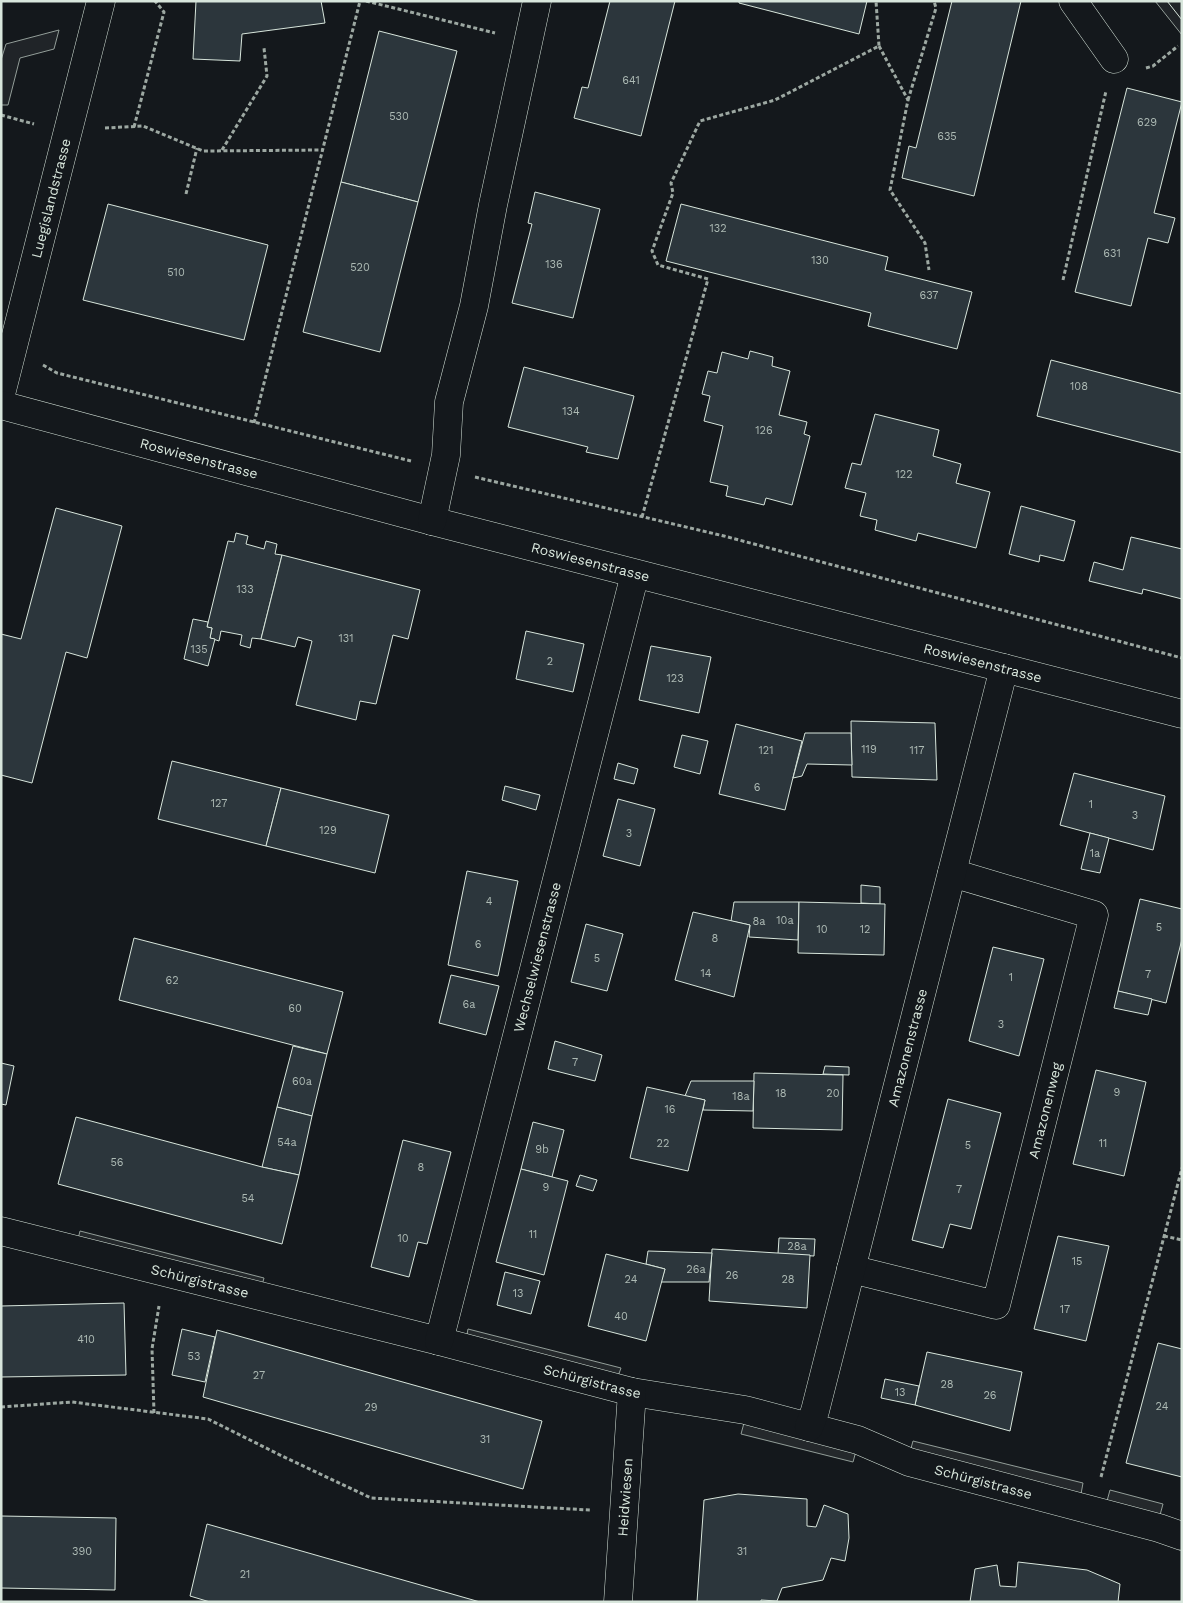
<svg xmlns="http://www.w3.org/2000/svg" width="1183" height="1603" font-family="'Work Sans',sans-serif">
	<rect width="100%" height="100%" fill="#14181c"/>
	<!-- green -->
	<g fill="#202428" stroke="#939e99">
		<polygon points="1155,1 1182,1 1182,35"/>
		<polygon points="59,30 54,49 20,58 8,105 1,105 1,60 6,44"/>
	</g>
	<!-- parking -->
	<g fill="#24282b" stroke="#939e99">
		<polygon points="80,1231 264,1278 261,1289 77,1243"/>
		<polygon points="468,1329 621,1368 617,1379 466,1340"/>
		<polygon points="744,1423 856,1451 853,1462 741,1434"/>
		<polygon points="913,1441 1083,1483 1081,1494 910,1452"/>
		<polygon points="1110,1490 1163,1504 1160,1515 1107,1501"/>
	</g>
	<!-- building -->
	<g fill="#2c363c" stroke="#d8e6dc">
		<polygon points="196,1 321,1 325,23 242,34 240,61 193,59"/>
		<polygon points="610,1 675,1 641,136 574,118 582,87 588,88"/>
		<polygon points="739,1 867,1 859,34 739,3"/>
		<polygon points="952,1 1021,1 974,196 902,178 909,146 916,148"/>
		<polygon points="379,31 457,51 418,202 341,182"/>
		<polygon points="1127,88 1182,102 1154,213 1175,218 1168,243 1148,238 1131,306 1075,292"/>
		<polygon points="341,182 418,202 380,352 303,332"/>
		<polygon points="535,192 600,209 573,318 512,303 532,224 528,223"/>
		<polygon points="108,204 268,245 244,340 83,300"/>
		<polygon points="681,204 888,257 885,270 972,292 957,349 868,326 871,313 666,261"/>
		<polygon points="750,351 773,357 772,366 790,371 779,415 807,422 804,434 810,436 792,505 766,498 764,505 726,496 728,486 710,482 723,426 704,421 710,396 702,394 708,371 717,373 722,352 748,359"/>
		<polygon points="1051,360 1182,394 1182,453 1037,416"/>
		<polygon points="524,367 634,396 618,459 586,452 588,447 508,427"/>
		<polygon points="875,414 939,430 933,456 961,464 956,483 990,492 976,548 918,533 916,541 875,530 877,520 860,516 866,493 845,488 852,463 861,465"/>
		<polygon points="1021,506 1075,521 1064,561 1040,555 1039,562 1009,554"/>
		<polygon points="56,508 122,526 87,658 66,652 32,783 1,775 1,634 21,639"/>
		<polygon points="236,533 248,536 246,544 264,549 266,541 277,544 275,554 282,555 261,639 252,638 250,648 240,645 242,635 221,631 219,641 210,638 212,628 207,627 228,541 234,542"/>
		<polygon points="1131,537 1182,549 1182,599 1143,589 1142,594 1089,581 1094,562 1123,570"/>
		<polygon points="282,555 420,590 408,639 393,635 376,704 360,701 356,720 296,705 312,641 298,637 295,647 261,639"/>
		<polygon points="193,619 208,622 207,627 212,628 210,638 215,639 208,666 184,659"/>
		<polygon points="526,631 584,644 573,692 516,679"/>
		<polygon points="651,646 711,657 699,713 639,700"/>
		<polygon points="851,721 935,723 937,780 852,777"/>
		<polygon points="736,724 802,741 785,810 719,794"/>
		<polygon points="805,733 851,733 852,765 807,764 802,776 793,778"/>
		<polygon points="682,735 708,741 700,774 674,767"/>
		<polygon points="172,761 281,788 266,846 158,819"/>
		<polygon points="618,763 638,769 634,784 614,779"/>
		<polygon points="1074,773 1165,796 1153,850 1060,825"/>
		<polygon points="505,786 540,795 536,810 502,800"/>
		<polygon points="281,788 389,815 375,873 266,846"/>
		<polygon points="618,799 655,809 640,866 603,856"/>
		<polygon points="1090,833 1109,838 1100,873 1081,869"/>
		<polygon points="467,871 518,881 498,976 448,965"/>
		<polygon points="861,885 880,887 880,904 861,903"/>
		<polygon points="1140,899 1182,909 1182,939 1166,1003 1118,991"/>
		<polygon points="734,902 799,902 798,940 749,937 750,925 731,921"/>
		<polygon points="799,902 885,904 884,955 798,953"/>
		<polygon points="693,912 750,925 734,997 675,980"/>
		<polygon points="586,924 623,934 607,991 571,982"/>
		<polygon points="134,938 343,992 327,1054 119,1000"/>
		<polygon points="993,947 1044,959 1019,1056 969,1041"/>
		<polygon points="451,975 499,986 486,1035 439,1023"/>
		<polygon points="1118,991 1152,999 1148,1015 1114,1008"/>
		<polygon points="555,1041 602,1055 595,1081 548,1069"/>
		<polygon points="293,1046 327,1054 312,1116 277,1107"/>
		<polygon points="1,1063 14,1066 6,1105 1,1104"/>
		<polygon points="825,1066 849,1067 849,1075 823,1074"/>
		<polygon points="1096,1070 1146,1082 1124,1176 1073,1164"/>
		<polygon points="754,1073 843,1075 842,1130 753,1128"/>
		<polygon points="691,1081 754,1081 753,1111 703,1110 705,1100 685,1096"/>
		<polygon points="647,1087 705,1100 688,1171 630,1158"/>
		<polygon points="948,1099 1001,1113 971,1229 950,1224 943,1248 912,1240"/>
		<polygon points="277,1107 312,1116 299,1175 262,1167"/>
		<polygon points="76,1117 262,1167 299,1175 282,1244 58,1184"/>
		<polygon points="533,1122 564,1130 552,1177 521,1169"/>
		<polygon points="403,1140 451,1152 427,1244 418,1242 409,1277 371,1267"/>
		<polygon points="521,1169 568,1181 544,1275 496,1262"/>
		<polygon points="580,1175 597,1180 593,1191 576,1186"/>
		<polygon points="1058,1236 1109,1246 1086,1341 1034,1329"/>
		<polygon points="779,1238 815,1239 814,1256 778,1254"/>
		<polygon points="712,1249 810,1255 807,1308 709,1301"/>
		<polygon points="648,1251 712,1253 709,1282 661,1282 665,1269 646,1264"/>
		<polygon points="606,1254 665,1269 646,1341 588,1326"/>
		<polygon points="505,1272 540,1281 531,1314 497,1305"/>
		<polygon points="124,1303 126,1375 1,1377 1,1306"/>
		<polygon points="182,1329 215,1337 205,1382 172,1375"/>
		<polygon points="217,1330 542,1421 523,1489 203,1397"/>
		<polygon points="1158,1343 1182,1349 1182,1477 1126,1463"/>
		<polygon points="927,1352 1022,1372 1010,1431 915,1405"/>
		<polygon points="885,1379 919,1386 915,1405 881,1398"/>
		<polygon points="738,1494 807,1499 807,1526 816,1527 824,1505 848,1514 849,1538 845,1561 831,1558 823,1580 782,1588 777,1601 761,1600 761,1602 697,1602 704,1500"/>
		<polygon points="1,1516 116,1518 115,1590 1,1588"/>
		<polygon points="207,1524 480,1602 210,1602 190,1596"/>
		<polygon points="1018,1562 1087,1570 1120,1584 1118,1602 970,1602 975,1569 997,1565 1000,1586 1016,1587"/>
	</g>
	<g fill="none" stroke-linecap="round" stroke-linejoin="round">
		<!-- minor casing -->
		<g stroke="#d8e6dc" stroke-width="29">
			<g id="minor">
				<polyline points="1073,1 1114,59"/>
				<path id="s1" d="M 1,394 L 101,1"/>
				<path id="s2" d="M 1,405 L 432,521 L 1182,714"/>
				<polyline points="432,521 446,455 449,402 474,306 493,205 537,1"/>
				<path id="s3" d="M 1,1231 L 439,1341 L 632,1392 L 745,1410 L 858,1440 L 909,1462 L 1159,1528 L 1182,1536"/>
				<path id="s4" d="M 851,1269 L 996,1305 L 1094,915 L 952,873"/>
				<path id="s5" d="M 439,1341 L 635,574"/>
				<path id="s6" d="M 809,1427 L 815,1411 L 1004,668"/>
				<path id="s7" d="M 618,1602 L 632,1392"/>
			</g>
		</g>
		<!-- path -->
		<g stroke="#9da8a2" stroke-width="3" stroke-dasharray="4 2.5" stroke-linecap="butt">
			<polyline points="366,1 495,33"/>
			<polyline points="879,46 908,100 890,190 925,243 929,270"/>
			<polyline points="1146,68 1153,66 1178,46"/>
			<polyline points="908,100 936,8 934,1"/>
			<polyline points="1,115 34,124"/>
			<polyline points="134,127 164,12 155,1"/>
			<polyline points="105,128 143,126 203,151 322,150"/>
			<polyline points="222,150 267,76 264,48"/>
			<polyline points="186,194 197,148"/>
			<polyline points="1063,280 1106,91"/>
			<polyline points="43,365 57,373 411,461"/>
			<polyline points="254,423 360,1"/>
			<polyline points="475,477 724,536 1182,658"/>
			<polyline points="642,517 708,279 658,265 652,251 673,193 671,183 700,121 775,100 879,46 876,1"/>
			<polyline points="1164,1236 1182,1240"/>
			<polyline points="1,1407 72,1402 208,1419 282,1456 371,1498 590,1510"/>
			<polyline points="154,1413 152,1349 159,1306"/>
			<polyline points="1101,1477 1182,1168"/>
		</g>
		<!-- minor -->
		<use href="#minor" stroke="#14181c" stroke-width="28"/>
		<!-- tram -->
		<polyline stroke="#d8e6dc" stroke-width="1" points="1167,1 1182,20"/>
	</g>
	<g text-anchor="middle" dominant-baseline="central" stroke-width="4" stroke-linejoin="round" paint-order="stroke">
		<!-- number labels -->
		<g font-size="11" fill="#adbab4">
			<text x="631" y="80">641</text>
			<text x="399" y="116">530</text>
			<text x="1147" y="122">629</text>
			<text x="947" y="136">635</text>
			<text x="718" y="228">132</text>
			<text x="1112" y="253">631</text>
			<text x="820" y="260">130</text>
			<text x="554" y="264">136</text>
			<text x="360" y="267">520</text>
			<text x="176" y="272">510</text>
			<text x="929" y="295">637</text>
			<text x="1079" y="386">108</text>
			<text x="571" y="411">134</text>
			<text x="764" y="430">126</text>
			<text x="904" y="474">122</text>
			<text x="245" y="589">133</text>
			<text x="346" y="638">131</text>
			<text x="199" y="649">135</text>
			<text x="550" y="661">2</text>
			<text x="675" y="678">123</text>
			<text x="869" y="749">119</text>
			<text x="766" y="750">121</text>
			<text x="917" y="750">117</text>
			<text x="757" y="787">6</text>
			<text x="219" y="803">127</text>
			<text x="1091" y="804">1</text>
			<text x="1135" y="815">3</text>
			<text x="328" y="830">129</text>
			<text x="629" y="833">3</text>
			<text x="1095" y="853">1a</text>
			<text x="489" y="901">4</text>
			<text x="785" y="920">10a</text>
			<text x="759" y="921">8a</text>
			<text x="1159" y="927">5</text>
			<text x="822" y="929">10</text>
			<text x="865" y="929">12</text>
			<text x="715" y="938">8</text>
			<text x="478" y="944">6</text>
			<text x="597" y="958">5</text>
			<text x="706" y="973">14</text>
			<text x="1148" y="974">7</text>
			<text x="1011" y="977">1</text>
			<text x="172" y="980">62</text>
			<text x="469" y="1004">6a</text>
			<text x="295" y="1008">60</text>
			<text x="1001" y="1024">3</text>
			<text x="575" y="1062">7</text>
			<text x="302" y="1081">60a</text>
			<text x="1117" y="1092">9</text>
			<text x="781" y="1093">18</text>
			<text x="833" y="1093">20</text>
			<text x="741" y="1096">18a</text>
			<text x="670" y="1109">16</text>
			<text x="287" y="1142">54a</text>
			<text x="663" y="1143">22</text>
			<text x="1103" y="1143">11</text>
			<text x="968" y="1145">5</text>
			<text x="542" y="1149">9b</text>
			<text x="117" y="1162">56</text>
			<text x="421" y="1167">8</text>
			<text x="546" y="1187">9</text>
			<text x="959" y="1189">7</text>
			<text x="248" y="1198">54</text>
			<text x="533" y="1234">11</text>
			<text x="403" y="1238">10</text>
			<text x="797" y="1246">28a</text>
			<text x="1077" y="1261">15</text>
			<text x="696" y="1269">26a</text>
			<text x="732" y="1275">26</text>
			<text x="631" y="1279">24</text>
			<text x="788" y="1279">28</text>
			<text x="518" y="1293">13</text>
			<text x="1065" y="1309">17</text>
			<text x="621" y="1316">40</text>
			<text x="86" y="1339">410</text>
			<text x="194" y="1356">53</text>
			<text x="259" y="1375">27</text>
			<text x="947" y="1384">28</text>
			<text x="900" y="1392">13</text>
			<text x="990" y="1395">26</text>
			<text x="1162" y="1406">24</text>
			<text x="371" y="1407">29</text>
			<text x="485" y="1439">31</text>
			<text x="82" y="1551">390</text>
			<text x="742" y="1551">31</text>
			<text x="245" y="1574">21</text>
		</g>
		<!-- street labels -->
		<g font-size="14" fill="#d8e6dc" stroke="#14181c">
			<text stroke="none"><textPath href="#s1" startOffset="202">Luegislandstrasse</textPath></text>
			<text stroke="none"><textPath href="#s2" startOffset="205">Roswiesenstrasse</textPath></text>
			<text stroke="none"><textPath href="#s2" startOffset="610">Roswiesenstrasse</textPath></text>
			<text stroke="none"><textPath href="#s2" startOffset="1015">Roswiesenstrasse</textPath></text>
			<text stroke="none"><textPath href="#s5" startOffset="396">Wechselwiesenstrasse</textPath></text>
			<text stroke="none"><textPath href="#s6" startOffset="392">Amazonenstrasse</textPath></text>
			<text stroke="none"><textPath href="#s4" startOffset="350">Amazonenweg</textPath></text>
			<text stroke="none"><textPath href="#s3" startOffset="205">Schürgistrasse</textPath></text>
			<text stroke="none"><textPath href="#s3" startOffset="610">Schürgistrasse</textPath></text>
			<text stroke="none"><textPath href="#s3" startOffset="1015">Schürgistrasse</textPath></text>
			<text stroke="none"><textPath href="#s7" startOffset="105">Heidwiesen</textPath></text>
		</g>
	</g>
	<!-- border -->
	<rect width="1183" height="1603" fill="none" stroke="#d8e6dc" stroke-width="5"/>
</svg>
